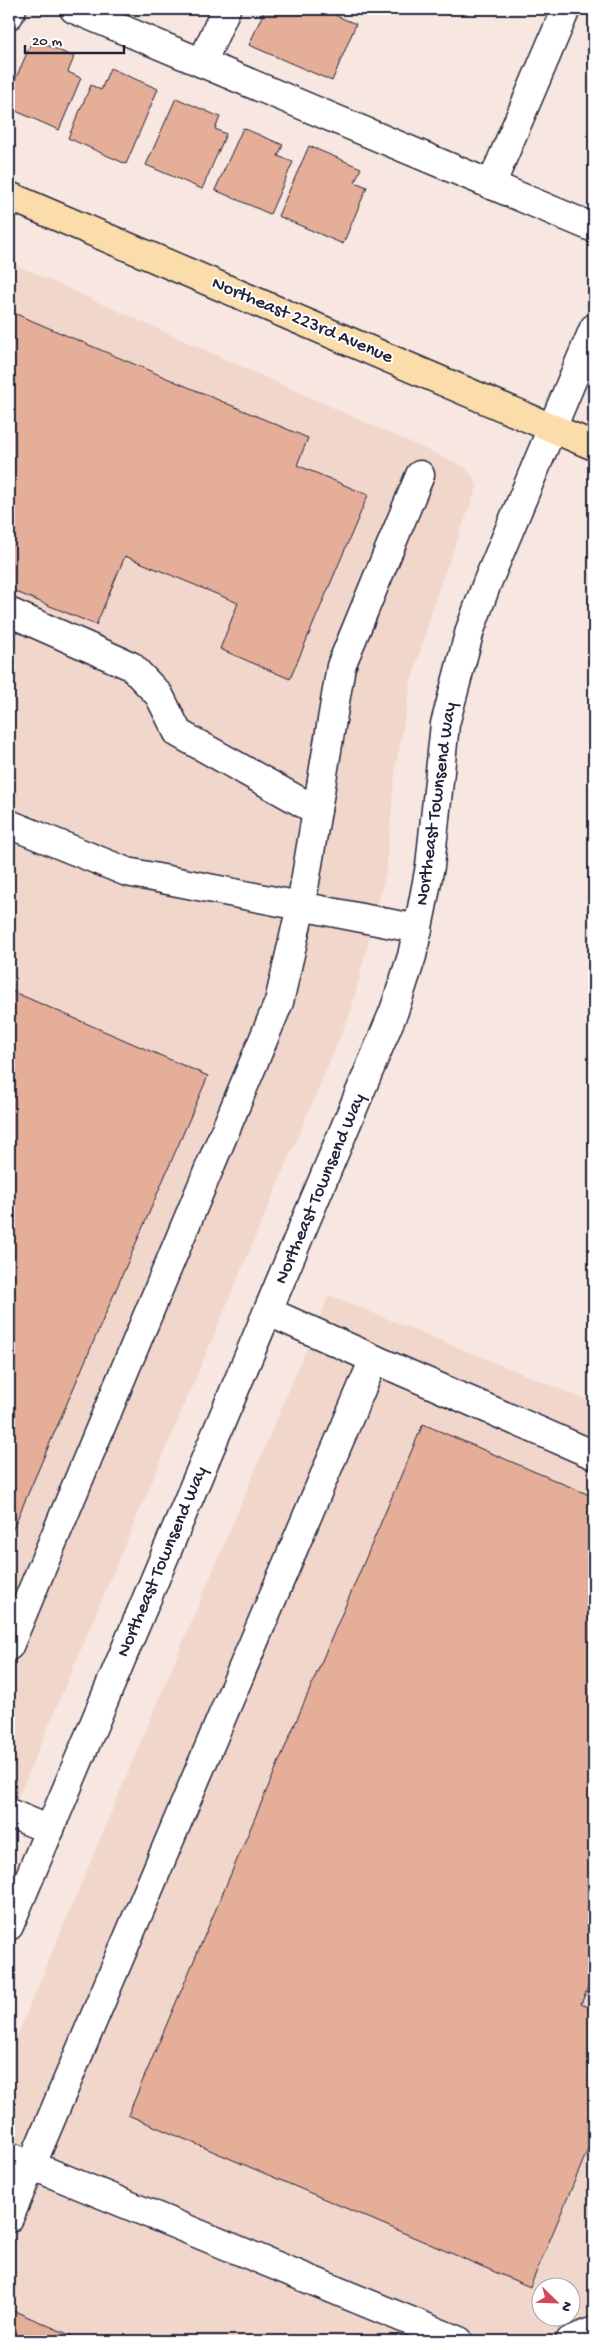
<svg xmlns="http://www.w3.org/2000/svg" width="603" height="2350" font-family="'Gochi Hand',sans-serif">
	<rect width="100%" height="100%" fill="#f7e7e0"/>
	<filter id="ink" filterUnits="userSpaceOnUse"><feTurbulence type="fractalNoise" baseFrequency=".02" numOctaves="2"/><feDisplacementMap in="SourceGraphic" scale="10" xChannelSelector="R" yChannelSelector="G"/><feConvolveMatrix kernelMatrix="1 2 1 2 8 2 1 2 1" color-interpolation-filters="sRGB"/></filter>
	<g filter="url(#ink)">
		<!-- built -->
		<g fill="#f1d6cb" fill-rule="evenodd">
			<polygon points="9,262 465,467 474,478 477,487 436,596 411,683 395,771 386,872 351,1011 9,1819"/>
			<path d="M 329,1295 L 594,1403 L 594,2341 L 9,2341 L 9,2055 ZM 540,2288 L 570,2288 L 570,2318 L 540,2318 Z"/>
		</g>
		<!-- building -->
		<g fill="#e4ae99" stroke="#22223b">
			<polygon points="265,9 282,9 288,11 289,9 320,9 356,24 332,81 249,45"/>
			<polygon points="33,39 74,57 68,72 81,78 59,130 9,108 9,94"/>
			<polygon points="110,68 158,89 126,164 68,138 91,85 101,90"/>
			<polygon points="176,98 220,117 215,129 226,134 202,189 146,165"/>
			<polygon points="243,128 283,145 278,156 293,162 270,214 215,190"/>
			<polygon points="309,146 361,168 355,182 367,187 343,244 278,216"/>
			<polygon points="9,311 308,438 297,465 368,495 290,679 220,649 238,603 125,556 96,625 9,589"/>
			<polygon points="9,990 208,1076 9,1538"/>
			<polygon points="423,1424 594,1497 594,1972 581,2004 594,2010 594,2135 530,2287 128,2115"/>
			<polygon points="12,2310 84,2341 9,2341 9,2318"/>
		</g>
		<g fill="none" stroke-linecap="round" stroke-linejoin="round">
			<!-- minor casing -->
			<g stroke="#22223b" stroke-width="31">
				<g id="minor">
					<polyline points="74,9 594,228"/>
					<polyline points="9,15 12,9"/>
					<polyline points="202,63 226,9"/>
					<polyline points="491,185 566,9"/>
					<polyline points="9,612 131,666 159,695 178,733 317,811"/>
					<polyline points="9,824 127,872 418,929"/>
					<polyline points="374,1359 594,1455"/>
					<polyline points="9,1646 279,1002 301,906 341,666 420,475"/>
					<polyline points="9,1813 50,1830"/>
					<polyline points="9,1926 394,1011 412,956 422,908 430,866 445,724 470,630 487,583 594,328"/>
					<polyline points="9,2156 459,2341"/>
					<polyline points="9,2218 374,1359 269,1312"/>
					<polyline points="570,2341 594,2331"/>
				</g>
			</g>
			<!-- major casing -->
			<g stroke="#22223b" stroke-width="31">
				<polyline id="major" points="9,196 594,446"/>
			</g>
			<!-- minor -->
			<use href="#minor" stroke="#fff" stroke-width="28"/>
			<!-- major -->
			<use href="#major" stroke="#fbddab" stroke-width="28"/>
		</g>
	</g>
	<g text-anchor="middle" dominant-baseline="central" stroke-width="4" stroke-linejoin="round" paint-order="stroke">
		<!-- street labels -->
		<g font-size="19" fill="#22223b" stroke="#fff">
			<text transform="translate(302 321) rotate(23)">Northeast 223rd Avenue</text>
			<text transform="translate(437 804) rotate(-82)">Northeast Townsend Way</text>
			<text transform="translate(321 1189) rotate(-67)">Northeast Townsend Way</text>
			<text transform="translate(163 1562) rotate(-67)">Northeast Townsend Way</text>
		</g>
	</g>
	<!-- margin -->
	<rect width="603" height="2350" fill="none" stroke="#fff" stroke-width="30"/>
	<rect x="15" y="15" width="573" height="2320" fill="none" stroke="#22223b" stroke-width="2" filter="url(#ink)"/>
	<!-- north arrow -->
	<g transform="translate(556 2302) rotate(113)"><circle r="24" fill="#ffffff" stroke="#a7a7b1"/>
	<path d="M0-4L9 19L0 12L-9 19Z" fill="#d1495b"/>
	<text y="-8" font-size="14" font-weight="bold" text-anchor="middle" fill="#22223b">N</text>
	</g>
	<!-- scale -->
	<path d="M25 45v8h99v-8" fill="none" stroke="#22223b" stroke-width="2.5"/>
	<text x="32" y="45" font-size="15" fill="#22223b" stroke="#ffffff" stroke-width="4" paint-order="stroke">20 m</text>
</svg>
